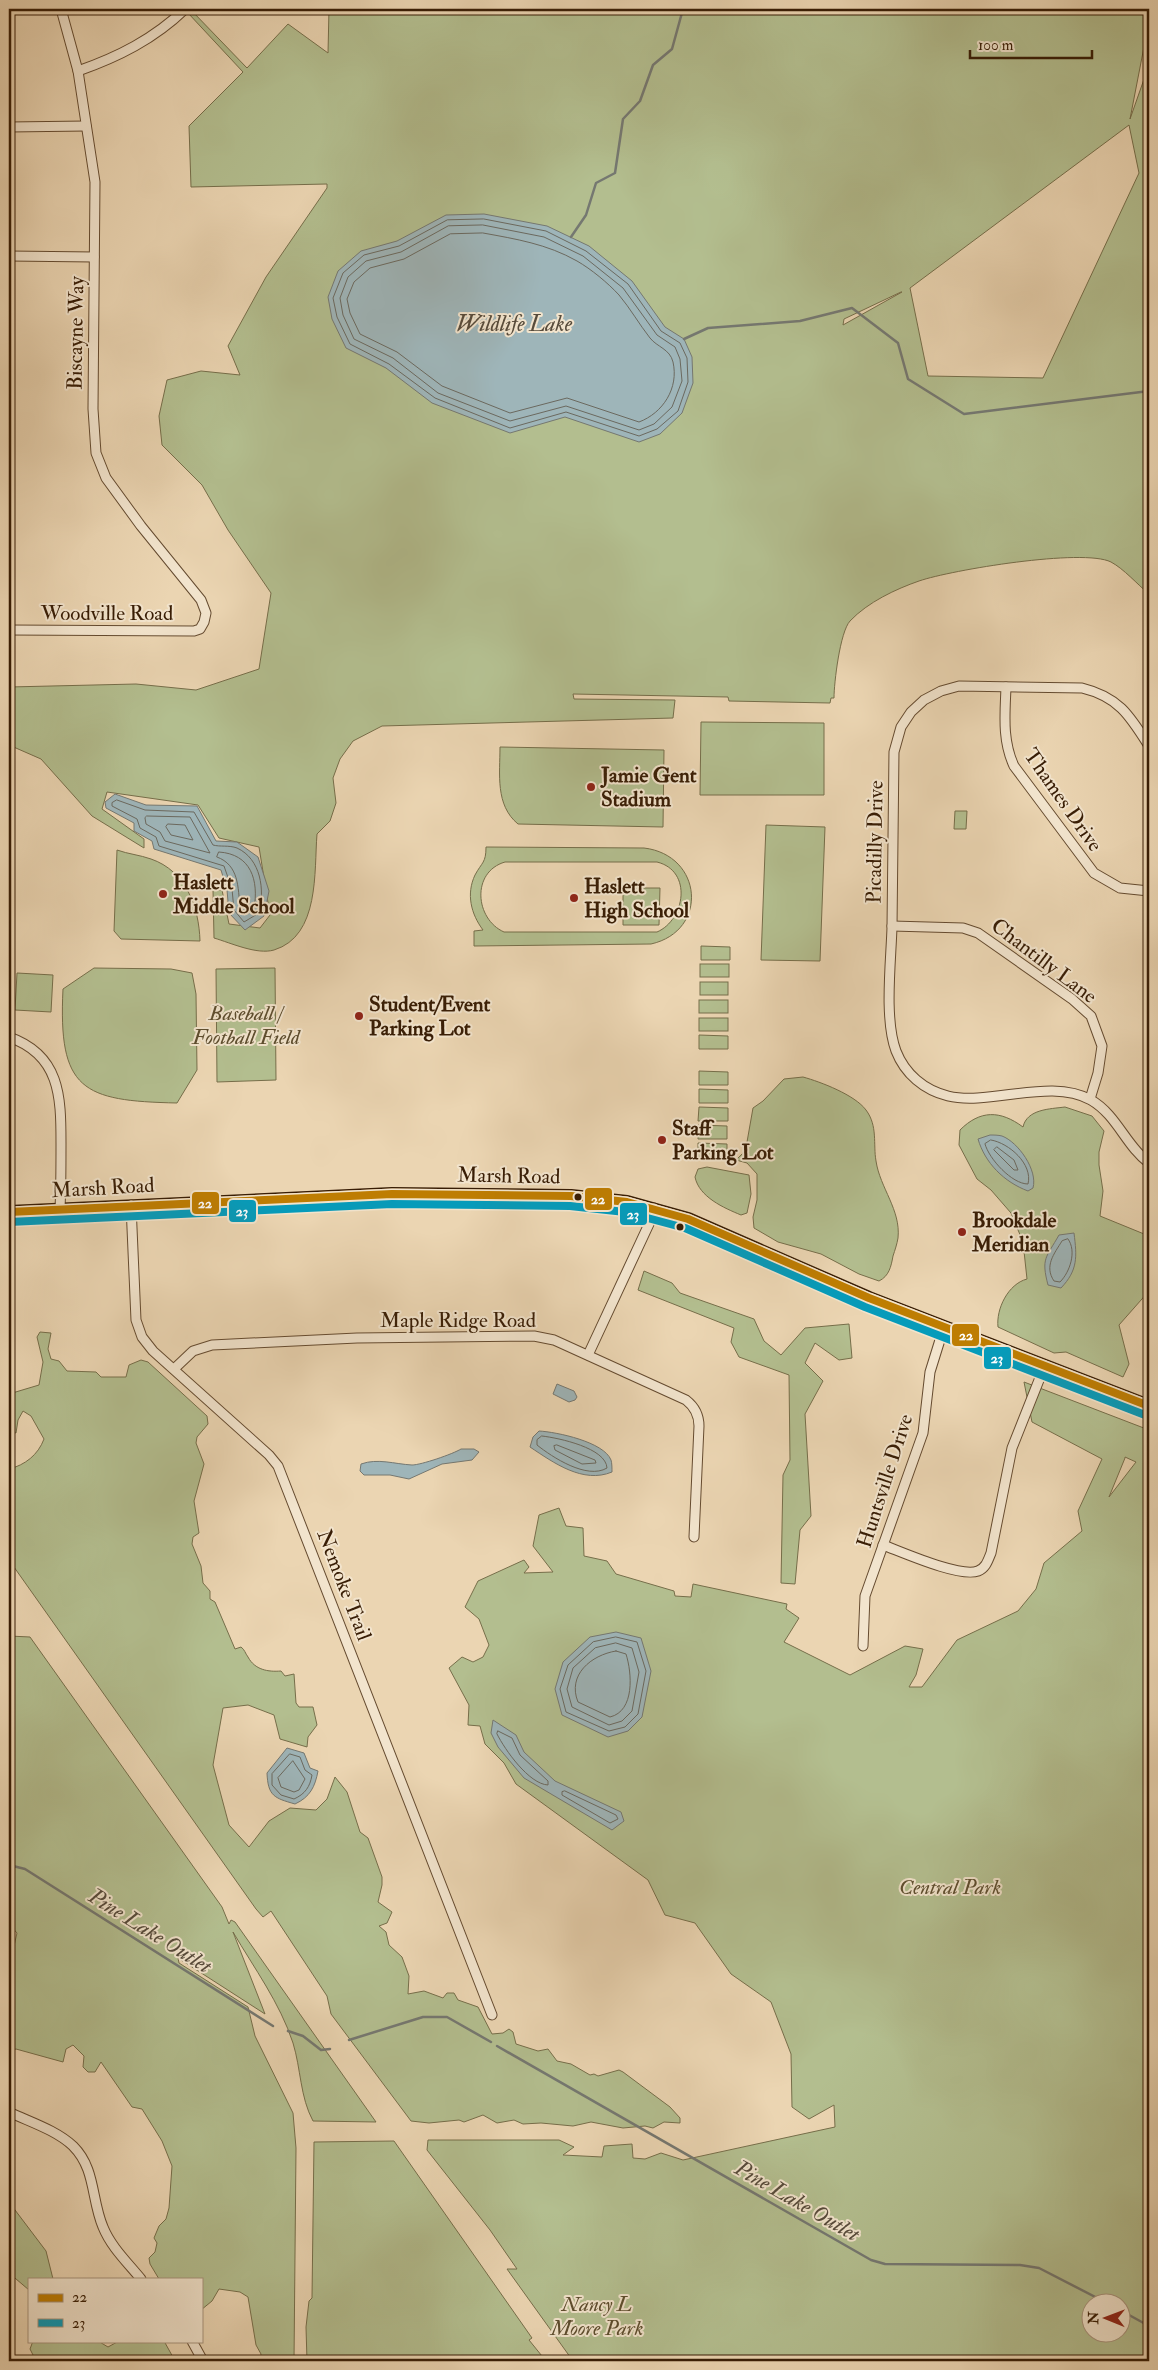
<svg xmlns="http://www.w3.org/2000/svg" width="1158" height="2370" font-family="'IM FELL Double Pica',serif">
	<rect width="100%" height="100%" fill="#ebd5b2"/>
	<filter id="stains"><feTurbulence type="fractalNoise" baseFrequency=".004" numOctaves="4"/><feColorMatrix values="0 0 0 0 .2 0 0 0 0 .09 0 0 0 0 .02 0 0 0 .5 -.17"/></filter>
	<radialGradient id="worn" r=".72"><stop offset=".6" stop-color="#630" stop-opacity="0"/><stop offset="1" stop-color="#630" stop-opacity=".3"/></radialGradient>
	<!-- green -->
	<g fill="#b3be8f" stroke="#766e4a" fill-rule="evenodd">
		<path d="M 329,9 L 1149,9 L 1149,21 L 1130,119 L 1149,65 L 1149,594 C 1137,584 1124,569 1111,562 C 1083,548 951,570 919,581 C 896,589 868,602 850,621 C 840,632 834,683 834,698 L 831,698 L 830,703 L 729,701 L 728,697 L 573,694 L 574,699 L 675,700 L 673,718 L 382,726 L 353,741 L 340,759 L 333,778 L 336,803 L 330,821 L 317,834 C 314,871 320,936 274,950 C 257,955 231,943 214,938 L 213,890 L 222,890 L 229,924 L 260,928 L 270,915 L 259,847 L 219,838 L 198,805 L 107,792 L 102,809 L 144,839 L 144,848 L 92,816 L 41,759 L 9,745 L 9,687 L 136,684 L 196,690 L 259,669 L 271,593 L 228,530 L 202,485 L 162,445 L 159,416 L 167,380 L 201,371 L 240,375 L 228,346 L 266,277 L 327,188 L 327,184 L 191,187 L 189,126 L 243,72 L 188,13 L 191,10 L 247,68 L 288,24 L 328,53 ZM 1129,125 L 1139,173 L 1043,378 L 928,376 L 910,288 ZM 901,292 L 902,292 L 843,325 L 844,319 Z"/>
		<polygon points="701,722 824,723 824,795 700,795"/>
		<path d="M 500,747 L 664,750 L 663,827 L 518,824 C 495,805 500,774 500,747 Z"/>
		<polygon points="955,811 967,811 966,829 954,829"/>
		<polygon points="766,825 825,827 820,961 761,960"/>
		<path d="M 486,847 L 644,848 C 703,855 709,931 651,944 L 474,946 L 474,931 L 483,930 C 471,914 466,894 475,875 C 482,862 486,863 486,847 ZM 505,862 L 657,862 C 693,871 685,920 657,932 L 504,932 C 475,919 471,872 505,862 Z"/>
		<path d="M 117,850 C 128,854 140,855 151,859 C 186,871 199,907 200,941 L 121,939 L 114,931 Z"/>
		<polygon points="623,888 660,888 659,925 623,925"/>
		<polygon points="701,946 730,947 730,960 701,960"/>
		<rect x="700" y="964" width="29" height="13"/>
		<path d="M 94,968 L 171,969 L 192,973 L 196,994 L 197,1070 L 177,1103 C 82,1101 58,1090 63,989 Z"/>
		<polygon points="275,968 276,1080 217,1082 216,969"/>
		<polygon points="17,973 53,975 51,1012 15,1010"/>
		<rect x="700" y="982" width="28" height="13"/>
		<rect x="699" y="1000" width="29" height="13"/>
		<rect x="699" y="1018" width="29" height="13"/>
		<polygon points="699,1035 728,1036 728,1049 699,1049"/>
		<polygon points="699,1071 728,1072 728,1085 699,1085"/>
		<path d="M 803,1077 C 821,1082 855,1095 866,1110 C 878,1126 873,1144 876,1161 C 880,1188 901,1210 898,1238 C 897,1244 895,1250 893,1256 C 891,1267 889,1276 879,1281 L 859,1274 L 821,1254 L 778,1242 L 754,1228 L 753,1217 L 757,1200 L 757,1174 L 747,1163 L 736,1160 L 743,1153 L 747,1142 L 753,1108 L 763,1101 L 784,1079 Z"/>
		<polygon points="699,1089 728,1090 728,1103 699,1103"/>
		<polygon points="699,1107 728,1108 728,1121 698,1121"/>
		<path d="M 1065,1107 L 1092,1116 L 1104,1131 L 1099,1152 L 1099,1165 L 1103,1191 L 1100,1216 L 1149,1236 L 1149,1291 L 1119,1325 L 1129,1364 L 1123,1377 L 1066,1352 L 1054,1353 L 998,1327 C 996,1309 1008,1284 1027,1279 L 1023,1242 L 1011,1213 L 991,1190 L 977,1179 L 959,1145 L 960,1130 C 980,1110 1000,1110 1023,1127 C 1027,1109 1050,1109 1065,1107 Z"/>
		<polygon points="698,1125 727,1126 727,1139 698,1139"/>
		<polygon points="698,1143 727,1144 727,1157 698,1157"/>
		<path d="M 707,1167 L 749,1175 L 751,1194 L 747,1213 L 741,1215 C 724,1208 699,1197 695,1177 L 698,1169 Z"/>
		<polygon points="644,1271 672,1283 680,1293 754,1319 764,1341 781,1355 805,1328 849,1324 852,1358 839,1360 815,1343 805,1363 823,1381 805,1414 811,1516 800,1530 795,1584 781,1583 783,1475 790,1460 789,1375 739,1357 731,1342 734,1328 638,1290"/>
		<path d="M 40,1332 L 51,1333 L 48,1349 L 51,1359 L 59,1361 L 67,1371 L 96,1372 L 101,1377 L 126,1377 L 129,1365 L 141,1360 L 148,1362 L 207,1416 L 208,1424 L 197,1437 L 196,1443 L 204,1464 L 194,1501 L 199,1533 L 193,1537 L 192,1544 L 201,1566 L 203,1583 L 210,1591 L 210,1599 L 215,1602 L 235,1649 L 241,1647 C 245,1650 245,1653 248,1657 C 255,1670 268,1672 281,1671 L 285,1676 L 294,1674 L 296,1703 L 299,1707 L 313,1707 L 317,1725 L 308,1737 L 307,1747 L 280,1739 L 274,1715 L 248,1705 L 223,1708 L 213,1765 L 229,1825 L 249,1847 L 269,1821 L 290,1808 L 316,1810 L 327,1799 L 335,1777 L 347,1792 L 360,1832 L 368,1838 L 382,1877 L 382,1885 L 378,1902 L 392,1912 L 387,1923 L 379,1926 L 386,1932 L 389,1945 L 402,1957 L 409,1976 L 408,1994 L 424,1991 L 443,1998 L 447,1993 L 454,1993 L 458,2000 L 478,2007 L 492,2034 L 503,2033 L 509,2029 L 513,2032 L 516,2044 L 538,2051 L 548,2049 L 557,2061 L 571,2064 L 590,2075 L 594,2074 L 598,2076 L 619,2070 L 623,2072 L 670,2107 L 680,2118 L 680,2123 L 664,2122 L 653,2128 L 645,2126 L 623,2128 L 591,2122 L 573,2126 L 541,2123 L 523,2124 L 514,2120 L 497,2123 L 483,2115 L 464,2122 L 459,2120 L 429,2123 L 411,2121 L 331,2014 L 327,1996 L 271,1911 L 263,1917 L 256,1909 L 9,1560 L 9,1469 C 25,1465 38,1455 44,1439 L 31,1416 L 23,1411 L 18,1420 L 16,1433 L 9,1431 L 9,1394 L 39,1385 L 43,1362 L 37,1337 Z"/>
		<path d="M 1024,1382 L 1149,1430 L 1149,2361 L 573,2361 L 507,2269 L 517,2269 L 490,2230 L 427,2150 L 428,2140 L 559,2140 L 574,2147 L 563,2155 L 602,2157 L 604,2146 L 632,2144 L 633,2158 L 645,2159 L 661,2153 L 683,2160 L 835,2127 L 834,2105 L 809,2119 L 792,2107 L 791,2054 L 771,2002 L 731,1974 L 695,1923 L 665,1915 L 648,1880 L 516,1784 L 504,1763 L 485,1744 L 480,1726 L 468,1725 L 469,1705 L 449,1668 L 462,1657 L 473,1662 L 483,1657 L 489,1645 L 479,1619 L 465,1607 L 478,1581 L 524,1560 L 529,1567 L 524,1573 L 553,1572 L 533,1546 L 539,1515 L 559,1508 L 566,1526 L 583,1528 L 584,1556 L 607,1561 L 616,1574 L 674,1591 L 675,1596 L 691,1597 L 693,1584 L 787,1604 L 786,1609 L 799,1618 L 784,1642 L 850,1675 L 905,1646 L 923,1649 L 916,1675 L 909,1687 L 922,1687 L 957,1640 L 1018,1611 L 1036,1589 L 1044,1563 L 1082,1531 L 1078,1511 L 1102,1459 L 1032,1422 ZM 1125,1457 L 1136,1462 L 1109,1497 L 1125,1458 ZM 1090,2302 L 1120,2302 L 1120,2332 L 1090,2332 Z"/>
		<path d="M 9,1636 L 30,1637 L 222,1907 L 229,1924 L 231,1920 L 235,1922 L 376,2122 L 313,2121 C 300,2097 301,2069 293,2043 C 280,2003 254,1968 233,1932 L 265,2014 L 178,1958 L 179,1963 L 248,2007 L 255,2036 L 293,2113 L 296,2148 L 294,2361 L 260,2361 L 261,2354 L 256,2345 L 248,2297 L 240,2292 L 219,2289 L 212,2301 L 201,2310 L 201,2279 L 159,2279 L 150,2264 L 149,2258 L 155,2252 L 157,2243 L 154,2238 L 159,2226 L 166,2219 L 169,2208 L 172,2166 L 162,2141 L 142,2109 L 132,2107 L 101,2062 L 95,2072 L 88,2072 L 83,2067 L 84,2056 L 73,2045 L 66,2049 L 63,2062 L 16,2049 L 9,2051 L 9,1951 L 14,1946 L 17,1933 L 9,1924 Z"/>
		<polygon points="394,2141 532,2338 529,2340 546,2361 307,2361 306,2327 309,2301 312,2298 314,2142"/>
		<polygon points="9,2181 14,2182 12,2206 46,2251 53,2279 29,2279 29,2290 9,2273"/>
		<polygon points="33,2341 98,2341 108,2347 119,2341 164,2341 174,2359 171,2361 36,2361 30,2349"/>
	</g>
	<!-- water -->
	<g fill="#9eb5b9" stroke="#757871">
		<polygon points="484,214 547,226 589,246 632,281 665,327 684,339 692,357 693,383 682,413 660,434 639,442 565,417 510,433 432,403 386,368 346,348 332,319 328,297 338,271 361,251 397,241 446,215"/>
		<polygon points="115,794 146,805 197,806 216,841 237,842 258,857 269,891 264,916 245,930 229,913 227,890 221,870 154,849 152,841 134,831 134,823 106,808 105,802"/>
		<path d="M 990,1135 C 994,1135 998,1135 1002,1136 C 1018,1142 1038,1170 1033,1188 L 1028,1191 C 1004,1182 985,1163 978,1139 Z"/>
		<path d="M 1074,1233 C 1077,1257 1078,1270 1061,1288 L 1048,1285 C 1041,1258 1046,1258 1059,1235 Z"/>
		<polygon points="557,1384 574,1391 577,1397 575,1400 569,1402 553,1394"/>
		<path d="M 539,1431 C 557,1432 604,1442 611,1460 C 612,1463 612,1469 612,1472 C 583,1484 554,1463 530,1447 L 533,1437 Z"/>
		<path d="M 461,1449 L 474,1449 L 479,1452 L 472,1460 L 442,1464 L 409,1479 L 390,1475 L 364,1475 L 360,1471 L 361,1464 C 378,1458 394,1464 412,1465 C 421,1465 453,1454 461,1449 Z"/>
		<polygon points="616,1632 641,1638 651,1671 642,1717 628,1731 608,1737 562,1715 555,1689 563,1662 590,1637"/>
		<polygon points="493,1720 516,1735 524,1752 555,1781 621,1812 624,1821 612,1830 524,1778 498,1747 491,1733"/>
		<path d="M 287,1748 L 304,1753 L 310,1768 L 318,1771 C 315,1787 310,1797 295,1804 C 274,1798 268,1796 267,1773 Z"/>
	</g>
	<g fill="none" stroke-linecap="round" stroke-linejoin="round">
		<!-- shore -->
		<g stroke="#6b695f" stroke-width="1">
			<polygon points="484,219 546,231 586,251 628,284 661,331 680,343 687,358 688,382 678,411 657,429 639,436 566,412 510,428 435,398 389,364 350,344 337,317 333,298 343,273 364,255 399,246 447,220"/>
			<polygon points="483,225 544,237 583,256 623,288 657,335 675,347 680,359 682,381 672,407 654,424 639,430 566,406 510,421 438,393 393,358 354,339 343,315 340,298 348,277 366,261 401,252 448,226"/>
			<path d="M 483,233 C 516,239 547,244 577,261 C 591,269 608,283 619,295 C 630,308 639,324 650,338 C 657,347 670,349 673,362 C 679,388 663,413 639,422 L 567,398 L 510,413 L 442,386 L 397,352 L 360,334 L 350,313 L 347,299 L 354,282 L 370,268 L 404,259 L 450,234 Z"/>
			<path d="M 117,800 L 145,810 L 194,812 L 213,845 C 220,847 229,845 237,848 C 261,859 265,890 259,913 L 244,922 L 234,910 L 232,889 L 224,866 L 159,846 L 156,837 L 140,828 L 137,819 L 112,806 L 112,803 Z"/>
			<polygon points="147,816 190,817 210,853 165,841 160,832 146,824 145,818"/>
			<polygon points="168,824 185,825 193,840 171,835 166,827"/>
			<path d="M 219,852 C 251,854 259,880 254,909 L 248,914 L 240,908 C 238,887 239,865 217,857 Z"/>
			<path d="M 991,1140 C 1009,1143 1033,1164 1028,1184 C 1012,1184 989,1159 985,1144 Z"/>
			<polygon points="997,1147 1014,1160 1018,1170 1014,1170 994,1150"/>
			<path d="M 1068,1239 C 1077,1251 1070,1272 1060,1282 L 1054,1281 C 1044,1266 1054,1254 1062,1241 Z"/>
			<path d="M 542,1436 C 559,1438 606,1448 607,1468 C 587,1480 552,1457 537,1445 L 537,1440 Z"/>
			<polygon points="557,1445 595,1460 596,1463 582,1464 555,1450 554,1446"/>
			<polygon points="616,1637 637,1642 646,1671 638,1714 625,1727 609,1731 566,1712 560,1689 568,1665 593,1642"/>
			<polygon points="616,1643 632,1648 639,1672 632,1711 622,1721 609,1725 572,1707 567,1689 573,1668 595,1648"/>
			<path d="M 616,1651 L 626,1654 C 632,1673 635,1711 610,1717 L 578,1702 C 567,1675 591,1655 616,1651 Z"/>
			<path d="M 498,1731 L 512,1738 L 520,1755 L 548,1781 L 548,1785 C 529,1784 505,1750 497,1734 Z"/>
			<path d="M 290,1754 L 300,1757 L 305,1770 L 312,1775 C 310,1787 305,1794 294,1799 L 281,1795 L 272,1785 L 272,1774 Z"/>
			<polygon points="293,1761 305,1779 299,1790 294,1792 281,1787 278,1778"/>
			<polygon points="565,1791 616,1815 618,1819 610,1823 562,1795 562,1792"/>
		</g>
		<!-- stream -->
		<g stroke="#757871" stroke-width="2.5">
			<polyline points="571,237 586,215 596,183 615,173 623,119 640,101 653,65 672,49 683,9"/>
			<polyline points="684,339 708,328 800,321 852,308 898,343 908,379 964,414 1149,391"/>
			<polyline points="9,1865 25,1869 273,2026"/>
			<polyline points="288,2031 303,2036 321,2050 330,2049"/>
			<polyline points="349,2040 423,2017 447,2017 491,2042"/>
			<polyline points="497,2046 871,2260 885,2264 1020,2265 1039,2268 1105,2302"/>
			<polyline points="1120,2310 1149,2326"/>
		</g>
		<!-- minor casing -->
		<g stroke="#654b30" stroke-width="11">
			<g id="minor">
				<path d="M 78,71 C 118,57 154,39 185,9"/>
				<polyline points="9,127 86,126"/>
				<polyline points="9,256 94,257"/>
				<polyline points="9,630 194,631 200,629 204,622 206,613 201,600 141,526 106,478 96,453 93,409 95,182 78,71 61,9"/>
				<path d="M 1006,687 C 1005,714 1002,740 1014,766 L 1094,873 L 1120,888 L 1149,891"/>
				<path d="M 1149,746 C 1130,716 1119,697 1082,688 L 959,686 L 941,691 L 924,700 L 911,712 L 901,727 L 894,752 C 893,810 893,868 892,927 C 891,962 884,1019 896,1051 C 905,1074 924,1090 948,1096 C 991,1106 1051,1077 1091,1100 C 1117,1115 1126,1146 1149,1163"/>
				<polyline points="892,926 963,928 978,933 1072,999 1091,1016 1102,1046 1098,1073 1090,1099"/>
				<path d="M 9,1037 C 60,1055 61,1096 61,1143 C 61,1165 61,1187 60,1209"/>
				<polyline points="131,1205 136,1320 142,1337 153,1351 269,1455 278,1466 492,2015"/>
				<polyline points="588,1355 649,1224 654,1208"/>
				<path d="M 174,1369 L 193,1351 L 212,1345 L 357,1338 L 534,1336 L 554,1340 L 686,1400 C 695,1407 699,1415 699,1426 L 694,1537"/>
				<path d="M 883,1545 C 902,1552 960,1578 978,1571 C 986,1568 988,1560 991,1553 L 1012,1448 L 1045,1365"/>
				<polyline points="863,1646 865,1596 923,1433 930,1372 944,1327"/>
				<path d="M 9,2112 C 30,2122 56,2130 73,2146 C 96,2169 91,2199 103,2227 C 111,2247 128,2263 141,2279"/>
				<polyline points="192,2341 203,2361"/>
			</g>
		</g>
		<!-- major casing -->
		<g stroke="#381d05" stroke-width="14">
			<polyline id="major" points="9,1212 392,1194 571,1196 627,1202 688,1219 869,1298 1149,1406"/>
		</g>
		<!-- minor -->
		<use href="#minor" stroke="#f2e4cd" stroke-width="9"/>
		<!-- major -->
		<use href="#major" stroke="#e6ba79" stroke-width="11"/>
		<!-- bus-1 casing -->
		<g stroke="#f2e4cd" stroke-width="11">
			<polyline id="bus-1" points="9,1212 392,1194 571,1196 627,1202 688,1219 869,1298 1149,1406"/>
		</g>
		<!-- bus-2 casing -->
		<g stroke="#f2e4cd" stroke-width="11">
			<polyline id="bus-2" points="9,1222 392,1204 570,1206 625,1212 685,1228 865,1307 1145,1415"/>
		</g>
		<!-- bus-1 -->
		<use href="#bus-1" stroke="#be7d02" stroke-width="8"/>
		<!-- bus-2 -->
		<use href="#bus-2" stroke="#069bba" stroke-width="8"/>
	</g>
	<!-- markers -->
	<g fill="#8f2418" stroke="#f2e4cd" stroke-width="2">
		<circle cx="591" cy="787" r="5"/>
		<circle cx="163" cy="894" r="5"/>
		<circle cx="574" cy="898" r="5"/>
		<circle cx="359" cy="1016" r="5"/>
		<circle cx="662" cy="1140" r="5"/>
		<circle cx="962" cy="1232" r="5"/>
	</g>
	<g fill="#381d05" stroke="#f2e4cd" stroke-width="2">
		<circle cx="578" cy="1197" r="4.5"/>
		<circle cx="680" cy="1227" r="4.5"/>
	</g>
	<g text-anchor="middle" dominant-baseline="central" stroke-width="4" stroke-linejoin="round" paint-order="stroke">
		<!-- street labels -->
		<g font-size="21" fill="#381d05" stroke="#f2e4cd">
			<text transform="translate(76 333) rotate(-89)">Biscayne Way</text>
			<text x="107" y="613">Woodville Road</text>
			<text transform="translate(1063 800) rotate(55)">Thames Drive</text>
			<text transform="translate(875 842) rotate(-89)">Picadilly Drive</text>
			<text transform="translate(1044 961) rotate(37)">Chantilly Lane</text>
			<text transform="translate(509 1176) rotate(1)">Marsh Road</text>
			<text transform="translate(103 1188) rotate(-3)">Marsh Road</text>
			<text x="458" y="1320">Maple Ridge Road</text>
			<text transform="translate(885 1481) rotate(-72)">Huntsville Drive</text>
			<text transform="translate(344 1585) rotate(69)">Nemoke Trail</text>
		</g>
		<!-- poi labels -->
		<g font-size="21" font-weight="bold" fill="#381d05" stroke="#f2e4cd" text-anchor="start">
			<text x="601" y="775">Jamie Gent<tspan x="601" dy="24">Stadium</tspan></text>
			<text x="173" y="882">Haslett<tspan x="173" dy="24">Middle School</tspan></text>
			<text x="584" y="886">Haslett<tspan x="584" dy="24">High School</tspan></text>
			<text x="369" y="1004">Student/Event<tspan x="369" dy="24">Parking Lot</tspan></text>
			<text x="672" y="1128">Staff<tspan x="672" dy="24">Parking Lot</tspan></text>
			<text x="972" y="1220">Brookdale<tspan x="972" dy="24">Meridian</tspan></text>
		</g>
		<!-- park labels -->
		<g font-size="21" font-style="italic" fill="#5d4d2e" stroke="#f2e4cd">
			<text x="246" y="1013">Baseball /<tspan x="246" dy="24">Football Field</tspan></text>
			<text x="950" y="1887">Central Park</text>
			<text x="597" y="2304">Nancy L<tspan x="597" dy="24">Moore Park</tspan></text>
		</g>
		<!-- water labels -->
		<g font-size="22" font-style="italic" fill="#574b3b" stroke="#f2e4cd">
			<text x="514" y="324">Wildlife Lake</text>
			<text transform="translate(150 1931) rotate(32)">Pine Lake Outlet</text>
			<text transform="translate(797 2201) rotate(30)">Pine Lake Outlet</text>
		</g>
	</g>
	<g stroke="#f2e4cd" stroke-width="2">
		<rect x="584" y="1187" width="29" height="24" rx="5" fill="#be7d02"/>
		<rect x="191" y="1191" width="29" height="24" rx="5" fill="#be7d02"/>
		<rect x="228" y="1199" width="29" height="24" rx="5" fill="#069bba"/>
		<rect x="619" y="1202" width="29" height="24" rx="5" fill="#069bba"/>
		<rect x="951" y="1323" width="29" height="24" rx="5" fill="#be7d02"/>
		<rect x="983" y="1346" width="29" height="24" rx="5" fill="#069bba"/>
	</g>
	<g font-size="14" text-anchor="middle" font-weight="bold" fill="#fff">
		<text x="598" y="1204">22</text>
		<text x="205" y="1208">22</text>
		<text x="242" y="1216">23</text>
		<text x="633" y="1219">23</text>
		<text x="966" y="1340">22</text>
		<text x="997" y="1363">23</text>
	</g>
	<!-- margin -->
	<rect width="1158" height="2370" fill="none" stroke="#ebd5b2" stroke-width="30"/>
	<rect x="10" y="10" width="1138" height="2350" fill="none" stroke="#381d05" stroke-width="2.5"/>
	<rect x="15" y="15" width="1128" height="2340" fill="none" stroke="#381d05"/>
	<!-- legend -->
	<rect x="28" y="2278" width="175" height="65" fill="#f2e4cd" stroke="#a8947d"/>
	<rect x="38" y="2294" width="25" height="8" fill="#be7d02" stroke="#a8947d"/>
	<text x="72" y="2302" font-size="15" fill="#381d05">22</text>
	<rect x="38" y="2319" width="25" height="8" fill="#069bba" stroke="#a8947d"/>
	<text x="72" y="2328" font-size="15" fill="#381d05">23</text>
	<!-- north arrow -->
	<g transform="translate(1106 2318) rotate(271)"><circle r="24" fill="#f2e4cd" stroke="#a8947d"/>
	<path d="M0-4L9 19L0 12L-9 19Z" fill="#8f2418"/>
	<text y="-8" font-size="14" font-weight="bold" text-anchor="middle" fill="#381d05">N</text>
	</g>
	<!-- scale -->
	<path d="M970 50v8h122v-8" fill="none" stroke="#381d05" stroke-width="2.5"/>
	<text x="978" y="50" font-size="15" fill="#381d05" stroke="#f2e4cd" stroke-width="4" paint-order="stroke">100 m</text>
	<rect width="100%" height="100%" filter="url(#stains)"/>
	<rect width="100%" height="100%" fill="url(#worn)"/>
</svg>
